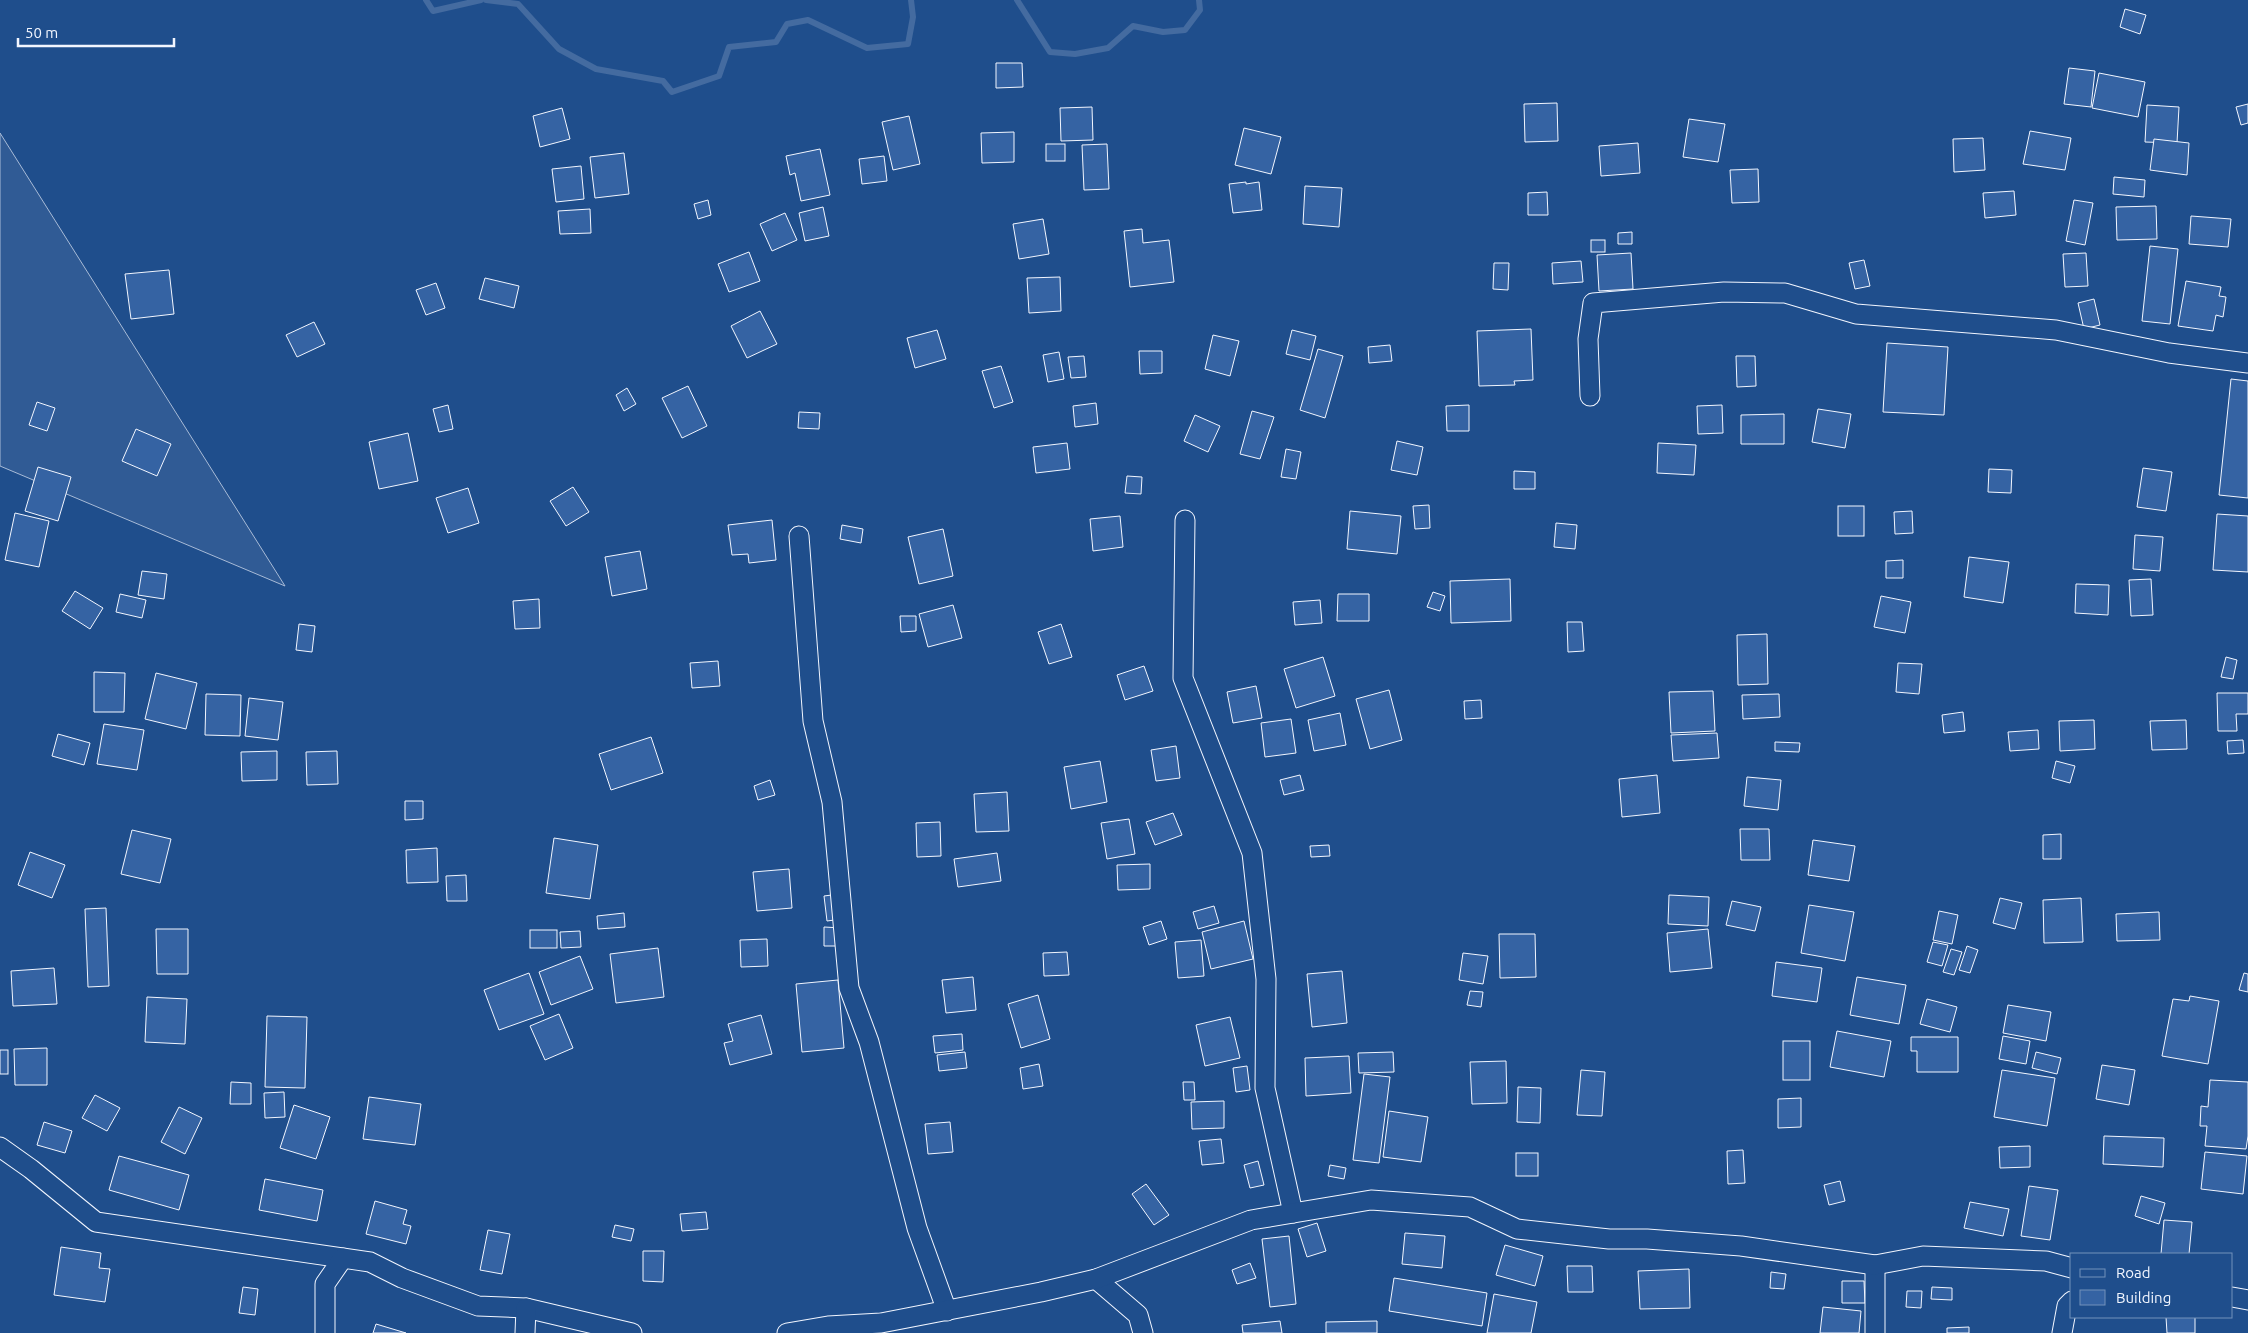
<svg xmlns="http://www.w3.org/2000/svg" width="2248" height="1333" font-family="Ubuntu,sans-serif">
	<rect width="100%" height="100%" fill="#1f4e8c"/>
	<!-- built -->
	<polygon fill="#305b95" stroke="#a8bbd7" points="0,133 285,586 0,466"/>
	<g fill="none" stroke-linecap="round" stroke-linejoin="round">
		<!-- stream -->
		<g stroke="#446ba0" stroke-width="6">
			<polyline points="426,0 433,11 481,0"/>
			<polyline points="486,0 518,4 559,49 596,69 663,81 672,92 719,76 729,47 776,42 787,24 808,20 867,48 908,44 913,17 911,0"/>
			<polyline points="1017,0 1050,52 1075,54 1108,48 1133,26 1163,32 1185,30 1200,10 1199,0"/>
		</g>
	</g>
	<!-- building -->
	<g fill="#3563a3" stroke="#f2f6ff">
		<polygon points="2125,9 2146,15 2140,34 2120,27"/>
		<polygon points="996,63 1022,63 1023,87 996,88"/>
		<polygon points="2069,68 2095,71 2091,107 2064,104"/>
		<polygon points="2099,73 2145,82 2138,117 2092,108"/>
		<polygon points="1557,103 1558,141 1525,142 1524,104"/>
		<polygon points="2248,104 2248,123 2241,125 2236,107"/>
		<polygon points="2147,105 2179,107 2177,143 2145,142"/>
		<polygon points="1092,107 1093,140 1061,141 1060,108"/>
		<polygon points="562,108 570,139 540,147 533,116"/>
		<polygon points="909,116 920,164 893,170 882,122"/>
		<polygon points="1689,119 1725,124 1718,162 1683,157"/>
		<polygon points="1244,128 1281,137 1271,174 1235,165"/>
		<polygon points="2030,131 2071,138 2065,170 2023,164"/>
		<polygon points="1014,132 1014,162 982,163 981,133"/>
		<polygon points="1983,138 1985,170 1954,172 1953,139"/>
		<polygon points="2154,139 2189,143 2187,175 2150,170"/>
		<polygon points="1638,143 1640,173 1601,176 1599,146"/>
		<rect x="1046" y="144" width="19" height="17"/>
		<polygon points="1107,144 1109,189 1084,190 1082,145"/>
		<polygon points="820,149 830,195 801,201 795,173 790,175 786,156"/>
		<polygon points="624,153 629,194 595,198 590,157"/>
		<polygon points="884,156 887,181 862,184 859,159"/>
		<polygon points="581,166 584,199 556,202 552,169"/>
		<polygon points="1758,169 1759,202 1732,203 1730,170"/>
		<polygon points="2114,177 2145,180 2144,197 2113,194"/>
		<polygon points="1246,182 1246,184 1259,182 1262,210 1233,213 1229,184"/>
		<polygon points="1305,186 1342,188 1339,227 1303,224"/>
		<polygon points="2014,191 2016,215 1985,218 1983,193"/>
		<polygon points="1547,192 1548,215 1528,215 1528,193"/>
		<polygon points="708,200 711,215 698,219 694,204"/>
		<polygon points="2074,200 2093,203 2085,245 2066,241"/>
		<polygon points="2156,206 2157,239 2117,240 2116,207"/>
		<polygon points="823,207 829,236 805,241 799,213"/>
		<polygon points="590,209 591,233 560,234 558,211"/>
		<polygon points="785,213 797,240 772,251 760,224"/>
		<polygon points="2191,216 2231,219 2228,247 2189,244"/>
		<polygon points="1043,219 1049,254 1019,259 1013,224"/>
		<polygon points="1142,229 1143,243 1169,240 1174,282 1130,287 1124,231"/>
		<polygon points="1632,232 1632,244 1618,244 1618,233"/>
		<rect x="1591" y="240" width="14" height="12"/>
		<polygon points="2150,246 2178,249 2170,324 2142,321"/>
		<polygon points="749,252 760,281 729,292 718,264"/>
		<polygon points="1631,253 1633,289 1599,291 1597,255"/>
		<polygon points="2086,253 2088,286 2065,287 2063,254"/>
		<polygon points="1864,260 1870,286 1855,289 1849,263"/>
		<polygon points="1581,261 1583,282 1553,284 1552,263"/>
		<polygon points="1494,263 1509,263 1508,290 1493,289"/>
		<polygon points="169,270 174,314 131,319 125,274"/>
		<polygon points="1060,277 1061,311 1029,313 1027,278"/>
		<polygon points="485,278 519,286 514,308 479,299"/>
		<polygon points="2186,281 2221,287 2219,296 2226,297 2223,317 2216,315 2213,331 2178,326"/>
		<polygon points="436,283 445,308 426,315 416,290"/>
		<polygon points="2094,299 2100,325 2084,329 2078,303"/>
		<polygon points="760,311 777,344 747,358 731,326"/>
		<polygon points="314,322 325,344 297,357 286,335"/>
		<polygon points="1531,329 1533,380 1514,381 1515,385 1479,386 1477,331"/>
		<polygon points="937,330 946,359 915,368 907,338"/>
		<polygon points="1292,330 1316,336 1310,360 1286,354"/>
		<polygon points="1213,335 1239,341 1230,376 1205,369"/>
		<polygon points="1887,343 1948,347 1944,415 1883,412"/>
		<polygon points="1390,345 1392,361 1369,363 1368,347"/>
		<polygon points="1318,349 1343,356 1325,418 1300,410"/>
		<polygon points="1139,351 1162,351 1162,373 1140,374"/>
		<polygon points="1059,352 1064,379 1048,382 1043,355"/>
		<polygon points="1084,356 1086,377 1071,378 1068,357"/>
		<polygon points="1736,356 1755,356 1756,386 1737,387"/>
		<polygon points="1001,366 1013,402 994,408 982,371"/>
		<polygon points="2231,379 2248,381 2248,498 2219,495"/>
		<polygon points="688,386 707,426 682,438 662,398"/>
		<polygon points="627,388 636,404 624,411 616,395"/>
		<polygon points="37,402 55,408 47,431 29,425"/>
		<polygon points="1096,403 1098,424 1075,427 1073,406"/>
		<polygon points="448,405 453,429 439,432 433,409"/>
		<polygon points="1469,405 1469,431 1447,431 1446,406"/>
		<polygon points="1722,405 1723,433 1698,434 1697,406"/>
		<polygon points="1818,409 1851,414 1845,448 1812,442"/>
		<polygon points="1252,411 1274,417 1260,459 1240,454"/>
		<polygon points="799,412 820,413 819,429 798,428"/>
		<polygon points="1784,414 1784,444 1741,444 1741,415"/>
		<polygon points="1195,415 1220,426 1208,452 1184,441"/>
		<polygon points="136,429 171,444 157,476 122,461"/>
		<polygon points="408,433 418,481 379,489 369,442"/>
		<polygon points="1397,441 1423,447 1417,475 1391,470"/>
		<polygon points="1067,443 1070,469 1036,473 1033,447"/>
		<polygon points="1658,443 1696,445 1694,475 1657,473"/>
		<polygon points="1286,449 1301,452 1296,479 1281,477"/>
		<polygon points="38,467 71,477 58,521 25,511"/>
		<polygon points="2143,468 2172,472 2166,511 2137,507"/>
		<polygon points="1989,469 2012,470 2011,493 1988,492"/>
		<polygon points="1514,471 1535,472 1535,489 1514,489"/>
		<polygon points="1127,476 1142,477 1141,494 1125,493"/>
		<polygon points="573,487 589,512 566,526 550,501"/>
		<polygon points="468,488 479,523 448,533 436,498"/>
		<polygon points="1429,505 1430,528 1415,529 1413,506"/>
		<rect x="1838" y="506" width="26" height="30"/>
		<polygon points="1350,511 1401,516 1397,554 1347,549"/>
		<polygon points="1912,511 1913,533 1895,534 1894,512"/>
		<polygon points="15,513 49,521 39,567 5,560"/>
		<polygon points="2217,514 2248,516 2248,572 2213,570"/>
		<polygon points="1120,516 1123,547 1093,551 1090,519"/>
		<polygon points="772,520 776,560 749,563 748,554 732,555 728,525"/>
		<polygon points="1556,523 1577,525 1575,549 1554,547"/>
		<polygon points="842,525 863,529 861,543 840,539"/>
		<polygon points="943,529 953,576 919,584 908,537"/>
		<polygon points="2135,535 2163,537 2160,571 2133,569"/>
		<polygon points="640,551 647,589 612,596 605,557"/>
		<polygon points="1969,557 2009,562 2003,603 1964,597"/>
		<polygon points="1903,560 1903,578 1886,578 1886,561"/>
		<polygon points="142,571 167,574 164,599 138,595"/>
		<polygon points="1510,579 1511,621 1451,623 1450,581"/>
		<polygon points="2151,579 2153,615 2131,616 2129,580"/>
		<polygon points="2076,584 2109,585 2108,615 2075,613"/>
		<polygon points="75,591 103,608 90,629 62,611"/>
		<polygon points="1433,592 1445,596 1440,611 1427,607"/>
		<polygon points="120,594 146,600 142,618 116,612"/>
		<polygon points="1338,594 1369,594 1369,621 1337,621"/>
		<polygon points="1881,596 1911,602 1905,633 1874,627"/>
		<polygon points="539,599 540,628 515,629 513,601"/>
		<polygon points="1320,600 1322,623 1295,625 1293,602"/>
		<polygon points="953,605 962,638 928,647 919,614"/>
		<polygon points="900,616 916,616 916,631 901,632"/>
		<polygon points="1567,622 1582,622 1584,651 1568,652"/>
		<polygon points="299,624 315,626 312,652 296,650"/>
		<polygon points="1061,624 1072,657 1049,664 1038,632"/>
		<polygon points="1767,634 1768,684 1738,685 1737,635"/>
		<polygon points="1323,657 1335,696 1296,708 1284,669"/>
		<polygon points="2226,657 2237,660 2233,679 2221,677"/>
		<polygon points="718,661 720,686 692,688 690,663"/>
		<polygon points="1898,663 1922,664 1919,694 1896,692"/>
		<polygon points="1144,666 1153,691 1125,700 1117,675"/>
		<polygon points="94,672 125,673 124,712 94,712"/>
		<polygon points="156,673 197,683 186,729 145,719"/>
		<polygon points="1256,686 1262,718 1233,723 1227,692"/>
		<polygon points="1389,690 1402,740 1370,749 1356,699"/>
		<polygon points="1713,691 1715,731 1671,733 1669,692"/>
		<polygon points="2217,693 2248,693 2248,714 2236,714 2237,731 2218,731"/>
		<polygon points="206,694 241,695 240,736 205,735"/>
		<polygon points="1779,694 1780,717 1743,719 1742,695"/>
		<polygon points="249,698 283,702 278,740 245,736"/>
		<polygon points="1481,700 1482,718 1465,719 1464,701"/>
		<polygon points="1963,712 1965,731 1944,733 1942,715"/>
		<polygon points="1340,713 1346,745 1314,751 1308,720"/>
		<polygon points="1291,719 1296,753 1265,757 1261,723"/>
		<polygon points="2094,720 2095,749 2060,751 2059,721"/>
		<polygon points="2186,720 2187,749 2152,750 2150,721"/>
		<polygon points="104,724 144,730 137,770 97,764"/>
		<polygon points="2038,730 2039,749 2010,751 2008,732"/>
		<polygon points="1717,733 1719,758 1673,761 1671,735"/>
		<polygon points="58,734 90,743 84,765 52,756"/>
		<polygon points="651,737 663,773 611,790 599,754"/>
		<polygon points="2243,740 2244,753 2228,754 2227,741"/>
		<polygon points="1775,742 1800,743 1799,752 1775,751"/>
		<polygon points="1176,746 1180,778 1156,781 1151,750"/>
		<polygon points="277,751 277,780 242,781 241,752"/>
		<polygon points="337,751 338,784 307,785 306,752"/>
		<polygon points="1100,761 1107,802 1071,809 1064,767"/>
		<polygon points="2056,761 2075,766 2070,783 2052,778"/>
		<polygon points="1300,775 1304,790 1284,795 1280,780"/>
		<polygon points="1657,775 1660,813 1622,817 1619,779"/>
		<polygon points="1747,777 1781,780 1778,810 1744,806"/>
		<polygon points="770,780 775,795 758,800 754,786"/>
		<polygon points="1007,792 1009,831 976,832 974,794"/>
		<polygon points="405,801 423,801 423,819 405,820"/>
		<polygon points="1173,813 1182,835 1155,845 1146,822"/>
		<polygon points="1129,819 1135,854 1107,859 1101,823"/>
		<polygon points="940,822 941,856 917,857 916,823"/>
		<polygon points="1740,829 1769,829 1770,860 1741,860"/>
		<polygon points="132,830 171,839 160,883 121,874"/>
		<polygon points="2061,834 2061,859 2043,859 2043,835"/>
		<polygon points="554,838 598,845 590,899 546,893"/>
		<polygon points="1813,840 1855,846 1849,881 1808,875"/>
		<polygon points="1329,845 1330,856 1311,857 1310,846"/>
		<polygon points="437,848 438,882 407,883 406,850"/>
		<polygon points="30,852 65,865 52,898 18,885"/>
		<polygon points="997,853 1001,881 958,887 954,859"/>
		<polygon points="1150,864 1150,889 1118,890 1117,865"/>
		<polygon points="789,869 792,908 757,911 753,872"/>
		<polygon points="466,875 467,901 447,901 446,876"/>
		<polygon points="847,893 850,918 827,921 824,896"/>
		<polygon points="1669,895 1709,897 1708,926 1668,924"/>
		<polygon points="2000,898 2022,903 2015,929 1993,923"/>
		<polygon points="2081,898 2083,942 2044,943 2043,900"/>
		<polygon points="1732,901 1761,907 1755,931 1726,925"/>
		<polygon points="1809,905 1854,912 1845,961 1801,953"/>
		<polygon points="1214,906 1219,923 1198,929 1193,912"/>
		<polygon points="106,908 109,986 88,987 85,909"/>
		<polygon points="1939,911 1958,915 1952,944 1933,940"/>
		<polygon points="2159,912 2160,940 2117,941 2116,914"/>
		<polygon points="624,913 625,927 598,929 597,916"/>
		<polygon points="1161,921 1167,939 1149,945 1143,927"/>
		<polygon points="1244,921 1253,959 1211,969 1202,932"/>
		<polygon points="824,927 843,928 842,946 824,946"/>
		<polygon points="156,929 188,929 188,974 157,974"/>
		<polygon points="1708,929 1712,968 1670,972 1667,933"/>
		<rect x="530" y="930" width="27" height="18"/>
		<polygon points="580,931 581,947 561,948 560,932"/>
		<polygon points="1499,934 1535,934 1536,977 1500,978"/>
		<polygon points="767,939 768,966 741,967 740,940"/>
		<polygon points="1201,940 1204,976 1178,978 1175,942"/>
		<polygon points="1933,942 1948,945 1942,966 1927,962"/>
		<polygon points="1967,946 1978,950 1970,973 1959,970"/>
		<polygon points="658,948 664,997 616,1003 610,954"/>
		<polygon points="1951,949 1962,952 1954,975 1943,972"/>
		<polygon points="1067,952 1069,975 1044,976 1043,953"/>
		<polygon points="1463,953 1488,956 1483,984 1459,980"/>
		<polygon points="580,956 593,989 551,1005 539,972"/>
		<polygon points="1776,962 1822,968 1817,1002 1772,996"/>
		<polygon points="54,968 57,1004 13,1006 11,971"/>
		<polygon points="1342,971 1347,1023 1312,1027 1307,974"/>
		<polygon points="529,973 544,1014 499,1030 484,990"/>
		<polygon points="2244,973 2248,974 2248,992 2239,990"/>
		<polygon points="973,977 976,1010 946,1013 942,980"/>
		<polygon points="1857,977 1906,985 1899,1024 1850,1015"/>
		<polygon points="838,980 844,1048 802,1052 796,984"/>
		<polygon points="1470,991 1483,992 1481,1007 1467,1005"/>
		<polygon points="1038,995 1050,1039 1021,1048 1008,1004"/>
		<polygon points="2190,996 2219,1001 2208,1064 2162,1056 2173,999 2189,1001"/>
		<polygon points="147,997 187,999 185,1044 145,1042"/>
		<polygon points="1927,999 1957,1007 1950,1032 1920,1024"/>
		<polygon points="2008,1005 2051,1012 2046,1041 2003,1033"/>
		<polygon points="559,1014 573,1048 545,1060 530,1026"/>
		<polygon points="761,1015 772,1054 730,1065 724,1043 733,1041 728,1024"/>
		<polygon points="267,1016 307,1017 305,1088 265,1087"/>
		<polygon points="1230,1017 1240,1058 1205,1066 1196,1025"/>
		<polygon points="1837,1031 1891,1041 1884,1077 1830,1067"/>
		<polygon points="962,1034 963,1050 935,1053 933,1036"/>
		<polygon points="2003,1036 2030,1041 2026,1064 1999,1059"/>
		<polygon points="1911,1037 1958,1037 1958,1072 1917,1072 1917,1051 1911,1051"/>
		<rect x="1783" y="1041" width="27" height="39"/>
		<polygon points="47,1048 47,1085 15,1085 14,1049"/>
		<rect x="0" y="1050" width="8" height="24"/>
		<polygon points="965,1052 967,1068 939,1071 937,1055"/>
		<polygon points="1393,1052 1394,1072 1359,1073 1358,1053"/>
		<polygon points="2036,1052 2061,1058 2057,1074 2032,1068"/>
		<polygon points="1349,1056 1351,1093 1306,1096 1305,1058"/>
		<polygon points="1506,1061 1507,1103 1472,1104 1470,1062"/>
		<polygon points="1039,1064 1043,1086 1023,1089 1020,1068"/>
		<polygon points="2102,1065 2135,1070 2129,1105 2096,1099"/>
		<polygon points="1247,1066 1250,1090 1236,1092 1233,1068"/>
		<polygon points="1581,1070 1605,1072 1602,1116 1577,1115"/>
		<polygon points="2002,1070 2055,1078 2047,1126 1994,1117"/>
		<polygon points="1364,1074 1390,1077 1379,1163 1353,1160"/>
		<polygon points="2210,1080 2248,1082 2248,1136 2246,1149 2205,1146 2207,1126 2200,1126 2201,1106 2208,1107"/>
		<polygon points="231,1082 251,1083 251,1104 230,1104"/>
		<polygon points="1183,1082 1194,1082 1195,1100 1184,1100"/>
		<polygon points="1518,1087 1541,1088 1540,1123 1517,1122"/>
		<polygon points="284,1092 285,1117 265,1118 264,1093"/>
		<polygon points="95,1095 120,1108 107,1131 82,1118"/>
		<polygon points="369,1097 421,1104 415,1145 363,1139"/>
		<polygon points="1801,1098 1801,1127 1778,1128 1778,1099"/>
		<polygon points="1224,1101 1224,1128 1192,1129 1191,1102"/>
		<polygon points="294,1105 330,1117 316,1159 280,1148"/>
		<polygon points="179,1107 202,1118 185,1154 161,1142"/>
		<polygon points="1389,1111 1428,1117 1421,1162 1383,1157"/>
		<polygon points="44,1122 72,1131 65,1153 37,1145"/>
		<polygon points="950,1122 953,1152 928,1154 925,1124"/>
		<polygon points="2104,1136 2164,1138 2163,1167 2103,1164"/>
		<polygon points="1221,1139 1224,1163 1202,1165 1199,1141"/>
		<polygon points="2030,1146 2030,1167 2000,1168 1999,1147"/>
		<polygon points="1743,1150 1745,1183 1728,1184 1727,1151"/>
		<polygon points="2205,1152 2247,1156 2243,1194 2201,1189"/>
		<rect x="1516" y="1153" width="22" height="23"/>
		<polygon points="119,1156 189,1175 179,1210 109,1190"/>
		<polygon points="1258,1161 1264,1185 1250,1188 1244,1165"/>
		<polygon points="1330,1165 1346,1168 1344,1179 1328,1176"/>
		<polygon points="265,1179 323,1190 317,1221 259,1210"/>
		<polygon points="1840,1181 1845,1201 1829,1205 1824,1185"/>
		<polygon points="1146,1184 1169,1215 1154,1225 1132,1194"/>
		<polygon points="2029,1186 2058,1190 2050,1240 2021,1236"/>
		<polygon points="2141,1196 2165,1203 2159,1224 2135,1216"/>
		<polygon points="375,1201 407,1210 403,1224 411,1226 406,1244 366,1234"/>
		<polygon points="1970,1202 2009,1209 2003,1236 1964,1228"/>
		<polygon points="706,1212 708,1229 682,1231 680,1214"/>
		<polygon points="2164,1220 2192,1222 2189,1254 2161,1254"/>
		<polygon points="1317,1223 1326,1251 1307,1257 1298,1229"/>
		<polygon points="615,1225 634,1229 631,1241 612,1237"/>
		<polygon points="488,1230 510,1234 502,1274 480,1270"/>
		<polygon points="1405,1233 1445,1236 1442,1268 1402,1264"/>
		<polygon points="1289,1236 1296,1304 1270,1307 1262,1239"/>
		<polygon points="1505,1245 1543,1256 1535,1286 1496,1275"/>
		<polygon points="61,1247 101,1253 99,1268 110,1269 105,1302 54,1295"/>
		<polygon points="643,1251 664,1251 663,1282 643,1281"/>
		<polygon points="1250,1263 1256,1278 1237,1284 1232,1270"/>
		<polygon points="1567,1266 1592,1266 1593,1292 1568,1292"/>
		<polygon points="1689,1269 1690,1308 1640,1309 1638,1271"/>
		<polygon points="1771,1272 1786,1274 1784,1289 1770,1288"/>
		<polygon points="1394,1278 1487,1293 1482,1326 1389,1311"/>
		<polygon points="1842,1281 1864,1281 1865,1303 1842,1303"/>
		<polygon points="243,1287 258,1289 255,1315 239,1313"/>
		<polygon points="1932,1287 1952,1288 1952,1300 1931,1299"/>
		<polygon points="1907,1291 1922,1291 1921,1308 1906,1307"/>
		<polygon points="1494,1294 1537,1302 1531,1333 1487,1333"/>
		<polygon points="1823,1307 1861,1311 1859,1333 1820,1333"/>
		<polygon points="2166,1317 2195,1317 2195,1333 2167,1333"/>
		<polygon points="1280,1321 1282,1333 1243,1333 1242,1325"/>
		<polygon points="1377,1321 1377,1333 1326,1333 1326,1322"/>
		<polygon points="376,1324 406,1333 373,1333"/>
		<polygon points="1969,1327 1969,1333 1947,1333 1947,1328"/>
	</g>
	<g fill="none" stroke-linecap="round" stroke-linejoin="round">
		<!-- street casing -->
		<g stroke="#f2f6ff" stroke-width="21">
			<g id="street">
				<polyline points="1590,396 1588,339 1593,303 1724,292 1785,293 1856,314 2056,330 2169,353 2248,363"/>
				<polyline points="1185,520 1183,678 1252,853 1266,979 1265,1088 1293,1213"/>
				<polyline points="799,536 813,721 832,802 849,988 869,1042 917,1228 947,1311"/>
				<polyline points="0,1147 31,1169 96,1222 370,1262 402,1278 478,1306 526,1308 632,1333"/>
				<polyline points="1875,1265 1875,1333"/>
				<polyline points="1096,1279 1138,1315 1143,1333"/>
				<polyline points="2232,1297 2248,1300"/>
				<polyline points="325,1333 325,1284 343,1258"/>
				<polyline points="525,1333 526,1308"/>
				<polyline points="787,1333 828,1326 881,1323 1041,1292 1096,1279 1251,1220 1371,1200 1470,1207 1517,1229 1609,1239 1647,1239 1741,1246 1875,1265 1923,1256 2046,1261 2072,1268"/>
				<polyline points="2062,1333 2067,1306 2072,1301"/>
			</g>
		</g>
		<!-- street -->
		<use href="#street" stroke="#1f4e8c" stroke-width="19"/>
	</g>
	<!-- legend -->
	<rect x="2070" y="1253" width="162" height="65" fill="#1f4e8c" stroke="#7391ba"/>
	<rect x="2080" y="1269" width="25" height="8" fill="#1f4e8c" stroke="#7391ba"/>
	<text x="2116" y="1278" font-size="15" fill="#f2f6ff">Road</text>
	<rect x="2080" y="1290" width="25" height="15" fill="#3563a3" stroke="#7391ba"/>
	<text x="2116" y="1303" font-size="15" fill="#f2f6ff">Building</text>
	<!-- scale -->
	<path d="M18 38v8h156v-8" fill="none" stroke="#f2f6ff" stroke-width="2.5"/>
	<text x="25" y="38" font-size="15" fill="#f2f6ff" stroke="#1f4e8c" stroke-width="4" paint-order="stroke">50 m</text>
</svg>
